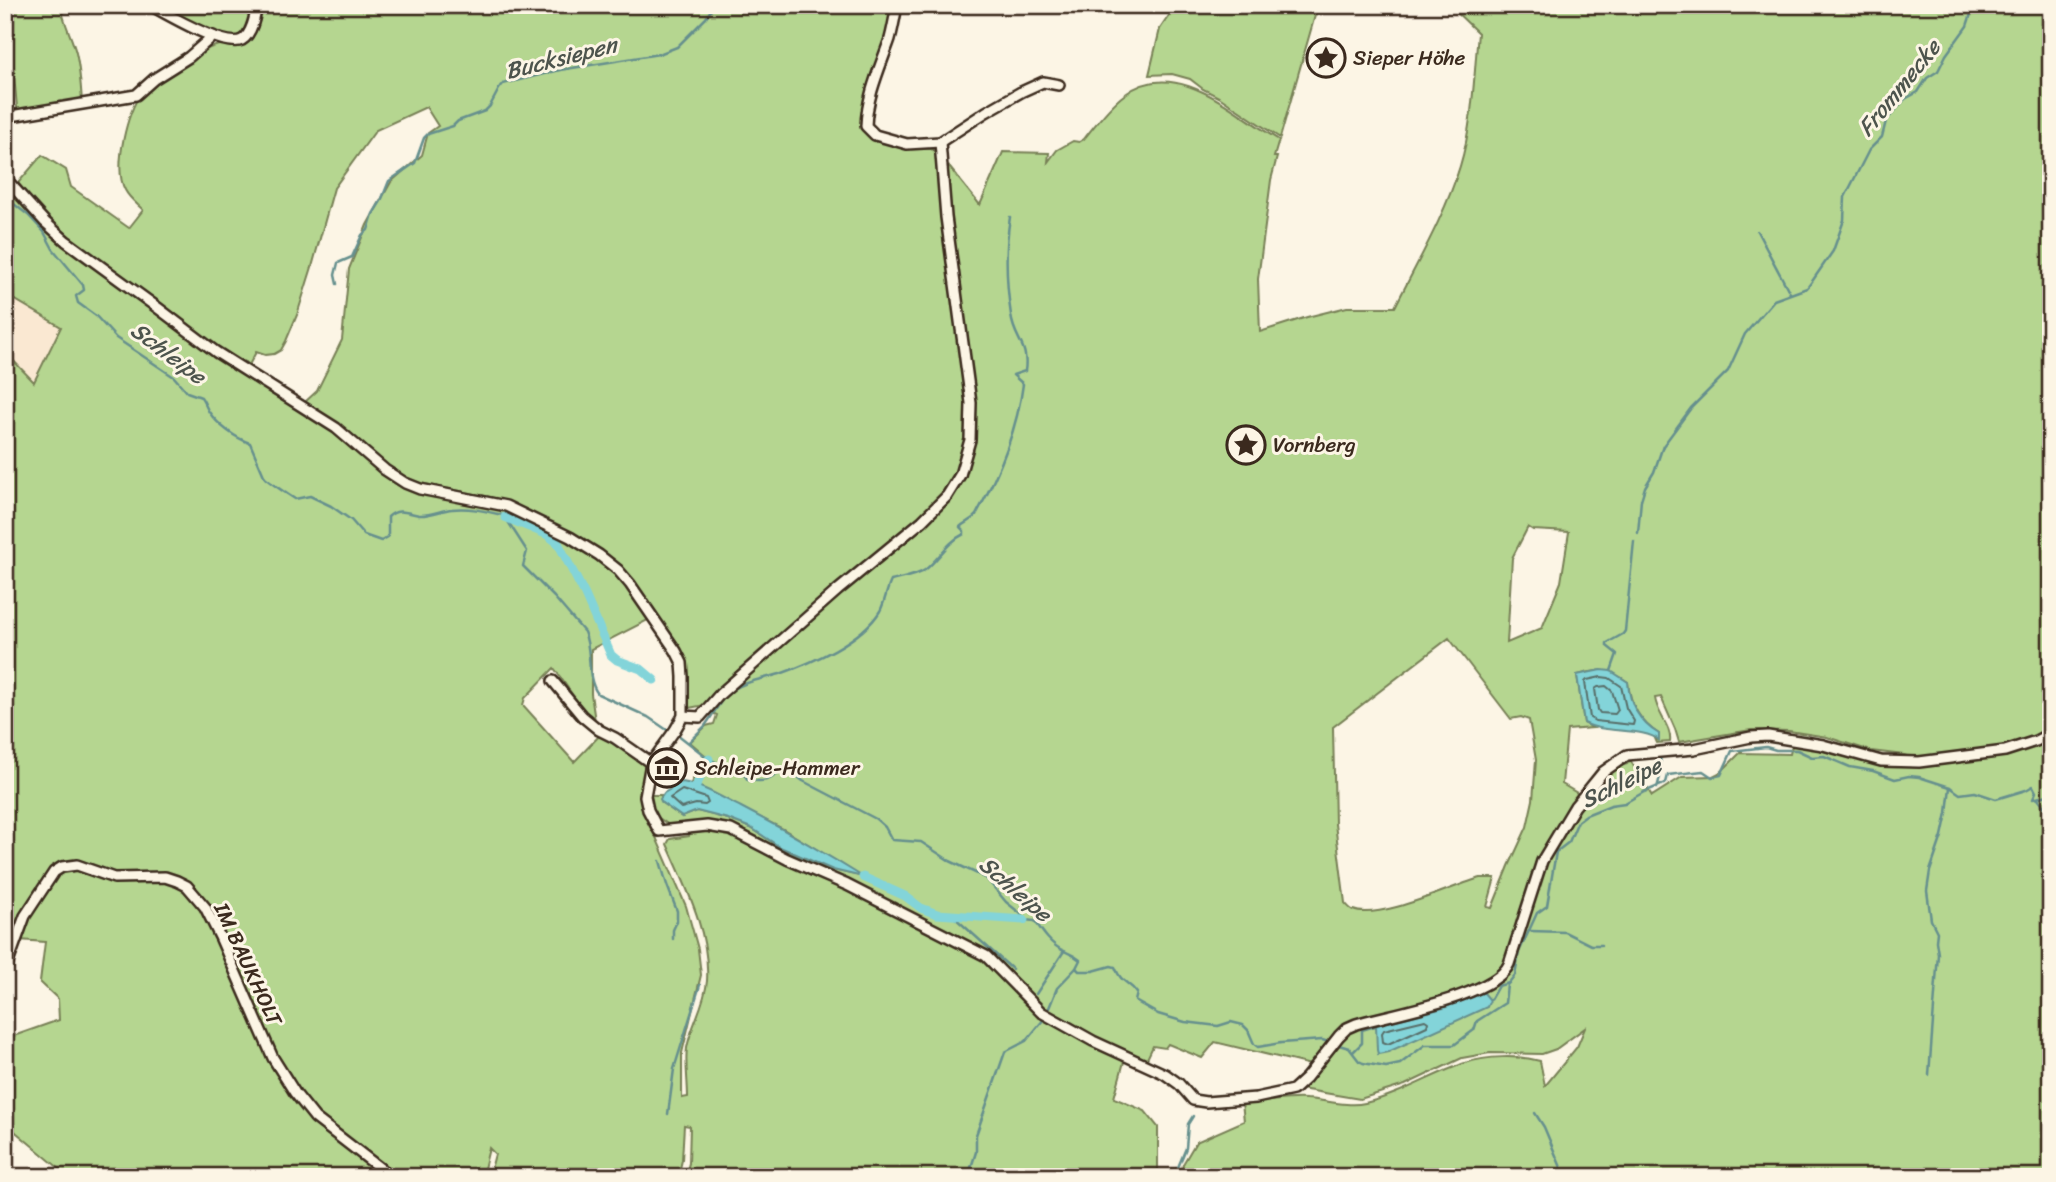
<svg xmlns="http://www.w3.org/2000/svg" width="2056" height="1182" font-family="Sriracha,sans-serif">
	<rect width="100%" height="100%" fill="#fcf5e5"/>
	<filter id="ink" filterUnits="userSpaceOnUse"><feTurbulence type="fractalNoise" baseFrequency=".0143" numOctaves="2"/><feDisplacementMap in="SourceGraphic" scale="14" xChannelSelector="R" yChannelSelector="G"/><feConvolveMatrix kernelMatrix="1 2 1 2 8 2 1 2 1" color-interpolation-filters="sRGB"/></filter>
	<g filter="url(#ink)">
		<!-- built -->
		<polygon fill="#fae8d2" points="5,297 17,301 62,327 34,383 5,352"/>
		<!-- green -->
		<g fill="#b5d690" stroke="#788057" stroke-width="2" fill-rule="evenodd">
			<path d="M 16,5 L 61,5 C 63,22 72,37 76,53 C 80,70 81,86 82,103 L 18,117 L 8,14 Z"/>
			<path d="M 155,5 L 254,5 C 248,24 250,36 227,38 Z"/>
			<path d="M 262,5 L 895,5 L 888,35 L 863,112 L 861,125 L 868,136 L 906,147 L 931,149 L 937,153 L 960,344 L 970,408 L 970,439 L 954,485 L 946,496 L 923,518 L 771,646 L 773,649 L 924,520 L 955,490 L 962,477 L 973,441 L 974,404 L 964,346 L 946,163 L 980,205 L 1003,152 L 1049,153 L 1048,162 L 1057,150 L 1073,141 L 1079,142 L 1084,139 C 1096,124 1109,106 1124,95 C 1176,55 1235,114 1279,140 L 1274,157 L 1277,157 L 1271,180 L 1258,279 L 1260,332 L 1307,317 L 1347,307 L 1395,307 C 1418,261 1445,215 1460,166 C 1473,123 1474,76 1478,33 L 1449,5 L 2051,5 L 2051,1177 L 685,1177 L 689,1163 L 690,1126 L 684,1125 L 682,1160 L 678,1177 L 489,1177 L 495,1154 L 489,1148 L 482,1177 L 393,1177 C 361,1147 319,1124 294,1087 C 273,1055 259,1017 243,982 C 229,950 212,895 180,878 C 161,868 137,878 117,875 C 91,870 78,852 51,869 L 21,916 L 5,960 L 5,352 L 34,382 L 61,327 L 17,301 L 5,297 L 5,183 L 45,225 L 189,334 L 335,430 L 389,478 L 418,493 L 495,507 L 517,513 L 571,540 L 617,573 L 650,619 L 591,649 L 591,694 L 595,721 L 581,707 L 554,668 L 525,698 L 523,705 L 574,762 L 601,734 L 616,741 L 646,766 L 642,792 L 645,812 L 686,906 L 698,949 L 701,975 L 682,1053 L 682,1098 L 688,1097 C 688,1081 685,1063 687,1048 C 691,1025 705,1005 707,981 C 710,933 686,887 667,844 L 670,839 L 689,836 L 690,831 L 730,832 L 786,862 L 846,887 L 985,959 L 1040,1013 L 1093,1044 L 1125,1058 L 1114,1098 L 1145,1111 L 1158,1127 L 1158,1174 L 1181,1175 L 1183,1164 L 1196,1142 L 1244,1121 L 1242,1102 C 1264,1104 1285,1097 1306,1099 C 1325,1100 1347,1107 1365,1103 C 1402,1094 1431,1075 1465,1063 C 1487,1056 1518,1055 1540,1061 L 1545,1086 L 1577,1047 L 1585,1028 L 1556,1049 L 1542,1054 L 1490,1053 L 1462,1058 L 1405,1085 L 1360,1099 L 1301,1089 L 1300,1087 L 1340,1037 L 1357,1025 L 1466,996 L 1487,987 L 1508,972 L 1543,862 L 1586,794 L 1607,769 L 1627,764 L 1630,760 L 1652,796 L 1682,777 L 1713,776 L 1721,772 L 1740,753 L 1790,754 L 1793,741 L 1888,765 L 1920,764 L 1922,761 L 1904,755 L 1871,751 L 1827,737 L 1789,731 L 1751,730 L 1679,742 L 1675,729 L 1661,697 L 1655,698 C 1657,714 1672,727 1670,742 L 1657,743 L 1654,736 L 1658,740 L 1659,734 C 1640,722 1630,704 1628,682 C 1606,667 1602,669 1577,675 L 1584,723 L 1593,728 L 1567,730 L 1562,784 L 1577,793 L 1574,806 L 1540,861 L 1508,963 L 1500,974 L 1472,989 L 1395,1012 L 1357,1020 L 1344,1026 L 1335,1037 L 1315,1066 L 1215,1042 L 1202,1058 L 1168,1044 L 1165,1048 L 1153,1046 L 1146,1061 L 1094,1040 L 1041,1010 L 986,954 L 848,882 L 788,857 L 732,828 L 710,823 L 669,825 L 653,814 L 649,795 L 661,795 L 662,803 L 682,817 L 697,811 L 728,819 L 751,828 L 780,847 L 833,870 L 860,876 L 783,829 L 691,783 L 705,755 L 690,742 L 706,726 L 714,724 L 717,715 L 712,713 L 712,708 L 770,647 L 728,683 L 705,705 L 689,708 L 687,704 L 686,665 L 683,656 L 634,584 L 621,568 L 600,552 L 515,507 L 490,497 L 415,482 L 393,471 L 370,453 L 351,436 L 304,403 L 317,391 L 342,340 L 349,269 L 367,225 L 391,182 L 422,155 L 428,133 L 438,126 L 426,107 L 376,130 L 334,188 L 312,267 L 297,315 L 286,341 L 281,350 L 274,354 L 265,355 L 256,352 L 249,365 L 244,361 L 238,362 L 62,233 L 48,220 L 18,183 L 42,155 L 66,170 L 71,187 L 129,228 L 143,210 C 137,204 129,198 125,190 C 113,167 127,112 142,92 C 154,78 174,67 190,58 C 198,54 210,46 220,45 C 228,43 237,49 246,44 C 258,35 261,19 262,5 ZM 1528,527 L 1533,530 L 1569,532 L 1561,582 L 1542,628 L 1507,643 L 1512,558 ZM 1449,638 L 1511,719 L 1521,717 L 1529,720 L 1536,760 L 1533,800 L 1527,827 L 1509,866 L 1492,908 L 1487,907 L 1495,878 L 1480,878 C 1452,886 1379,921 1353,910 C 1350,909 1348,906 1345,903 L 1335,824 L 1333,727 Z"/>
			<polygon points="1102,5 1318,5 1280,138 1219,97 1203,89 1190,79 1172,74 1149,75 1160,29 1172,11 1113,8"/>
			<polygon points="69,868 81,869 111,881 130,882 159,880 172,883 185,890 202,909 296,1101 384,1177 58,1177 60,1169 5,1123 5,1039 59,1020 58,999 40,982 45,942 20,940 28,917 55,875"/>
		</g>
		<!-- water -->
		<g fill="#83d4d9" stroke="#66908e" stroke-width="2">
			<path d="M 1601,670 L 1611,671 L 1628,682 C 1629,704 1640,723 1659,734 L 1659,740 C 1643,727 1604,734 1584,723 L 1577,675 Z"/>
			<path d="M 682,782 C 702,785 723,798 741,807 C 783,829 823,852 863,877 L 833,870 L 780,847 L 751,828 L 728,819 L 697,811 L 682,817 L 662,803 L 660,799 L 664,793 Z"/>
			<polygon points="1482,993 1484,993 1490,1000 1487,1007 1388,1052 1378,1054 1377,1050 1376,1025 1443,1008"/>
		</g>
		<g fill="none" stroke-linecap="round" stroke-linejoin="round">
			<!-- shore -->
			<g stroke="#586e69" stroke-width="2">
				<polygon points="1601,677 1609,678 1621,686 1626,708 1634,721 1633,725 1595,721 1590,718 1585,682 1587,680"/>
				<polygon points="1606,686 1612,691 1618,710 1615,714 1600,713 1598,710 1595,689 1598,687"/>
				<polygon points="682,790 706,798 708,803 705,805 696,804 681,808 670,798"/>
				<polygon points="1425,1020 1428,1022 1427,1026 1388,1044 1383,1042 1382,1033 1384,1030"/>
			</g>
			<!-- stream -->
			<g stroke="#66908e" stroke-width="2.5">
				<path d="M 5,197 L 28,215 L 44,232 L 53,249 L 83,285 L 84,290 L 76,296 L 78,303 L 96,316 L 116,338 L 174,377 L 187,392 L 201,397 C 204,401 206,407 209,412 C 218,425 235,438 250,443 L 265,478 C 273,485 286,493 295,499 L 310,496 L 331,506 L 351,520 L 364,535 L 381,541 L 388,537 L 388,517 C 398,507 407,513 419,515 C 430,516 441,510 452,509 C 469,507 485,511 502,515 L 505,517 L 527,551 L 523,566 L 554,597 L 584,632 C 593,651 585,677 598,694 L 648,717 L 670,732 L 677,734 L 709,759 L 730,769 L 740,769 L 748,780 C 762,782 770,782 780,771 L 795,775 L 803,781 L 876,819 L 885,827 L 892,840 L 921,842 L 950,861 L 986,878 L 1006,902 L 1021,914 L 1024,920 L 1035,921 C 1043,933 1051,945 1064,951 C 1071,954 1074,955 1080,960 L 1076,968 L 1079,971 L 1093,971 L 1111,966 L 1115,967 C 1122,985 1128,980 1137,993 L 1135,1001 L 1158,1014 L 1185,1022 L 1218,1026 L 1231,1022 L 1243,1025 L 1248,1030 L 1254,1044 L 1258,1047 L 1281,1043 L 1322,1040 L 1349,1048 L 1359,1061 L 1363,1063 L 1386,1067 L 1400,1064 L 1425,1045 L 1454,1045 L 1474,1030 L 1477,1021 L 1505,1003 L 1507,985 L 1515,975 L 1519,952 L 1527,935 L 1537,913 L 1547,906 L 1556,852 L 1569,842 L 1578,821 L 1586,815 L 1611,805 L 1625,803 L 1644,792 L 1666,783 L 1668,775 L 1703,771 L 1712,777 L 1721,775 L 1732,751 L 1766,747 L 1776,750 L 1797,750 L 1812,757 L 1824,756 L 1850,767 L 1873,771 L 1895,779 L 1909,776 L 1919,777 L 1950,787 L 1960,794 L 1975,792 L 1996,799 L 2026,790 L 2033,786 L 2036,792 L 2033,799 L 2051,794"/>
				<polyline points="1757,231 1790,293"/>
				<polyline points="337,284 335,275 338,263 352,257 362,235 368,230 373,214 381,201 389,181 415,163 424,138 428,134 453,126 458,121 485,111 490,106 499,89 503,84 560,70 659,54 677,47 706,18 714,5"/>
				<polyline points="1638,533 1641,500 1645,487 1654,472 1663,446 1691,408 1728,371 1745,334 1774,300 1807,288 1813,280 1833,251 1844,220 1845,197 1869,150 1882,137 1886,121 1905,99 1918,92 1927,78 1938,71 1946,55 1967,26 1974,5"/>
				<polyline points="1611,671 1617,654 1607,646 1607,643 1623,634 1625,631 1634,541"/>
				<path d="M 689,742 C 694,737 699,732 704,727 C 714,715 720,698 734,689 C 748,680 764,679 780,674 C 811,663 862,641 880,611 C 885,602 886,591 891,581 C 902,578 916,576 925,570 C 939,559 947,542 964,534 L 964,531 L 960,527 C 965,522 971,521 976,515 C 999,474 1017,431 1023,384 L 1013,375 L 1025,371 C 1029,344 1014,340 1011,315 C 1006,283 1005,249 1010,217"/>
				<polyline points="1657,788 1661,773 1660,754"/>
				<polyline points="2038,799 2051,815"/>
				<polyline points="660,861 667,885 677,911 677,921 673,930 673,939"/>
				<polyline points="954,917 1012,969"/>
				<polyline points="1530,931 1565,932 1591,945 1601,945"/>
				<polyline points="1036,994 1064,951"/>
				<polyline points="1490,1000 1498,986 1509,983"/>
				<polyline points="1049,1008 1057,988 1076,968"/>
				<polyline points="1353,1052 1362,1043 1362,1030 1375,1026"/>
				<polyline points="1929,1075 1938,954 1936,941 1937,932 1931,920 1927,891 1930,871 1942,836 1947,813 1950,787"/>
				<polyline points="1535,1113 1544,1127 1565,1177"/>
				<polyline points="668,1114 674,1069 700,985"/>
				<polyline points="968,1177 976,1152 976,1135 1005,1052 1026,1041 1044,1019"/>
				<polyline points="1174,1177 1186,1148 1188,1124 1193,1116"/>
			</g>
			<!-- canal -->
			<g stroke="#83d4d9" stroke-width="9">
				<polyline points="505,517 546,534 558,543 585,595 611,655 617,660 641,669 654,680"/>
				<polyline points="707,765 709,759"/>
				<polyline points="696,786 703,772"/>
				<polyline points="863,877 905,896 921,908 937,914 1024,920"/>
			</g>
			<!-- minor casing -->
			<g stroke="#3b2a1e" stroke-width="14">
				<g id="minor">
					<path d="M 150,5 C 167,14 225,49 242,40 C 252,34 255,16 257,5"/>
					<path d="M 897,5 C 895,16 893,28 890,39 C 880,68 867,95 866,126 L 875,135 L 907,144 L 940,142 L 986,112 L 1021,92 L 1043,82 L 1059,85"/>
					<polyline points="5,117 136,95 154,79 189,57 213,36"/>
					<path d="M 5,178 L 45,222 L 66,241 L 158,308 L 216,352 L 336,428 L 385,470 L 405,483 L 420,489 L 506,506 L 570,537 L 599,555 L 618,570 L 630,584 L 676,651 L 682,663 L 683,677 L 683,716 L 675,730 L 651,763 L 645,796 L 648,810 L 659,831 L 707,826 L 731,830 L 787,859 L 847,885 L 986,956 L 1041,1012 L 1093,1041 L 1165,1074 L 1179,1084 L 1193,1100 L 1206,1102 L 1256,1098 L 1293,1090 L 1306,1078 L 1339,1036 L 1347,1028 L 1356,1024 C 1390,1014 1495,996 1509,964 L 1542,861 L 1575,806 L 1586,793 L 1603,772 L 1627,755 L 1694,749 L 1751,737 L 1768,736 L 1823,745 L 1881,761 L 1919,762 L 2005,751 L 2036,741 L 2051,733"/>
					<polyline points="553,681 582,716 599,730 615,738 651,763"/>
					<polyline points="683,716 700,717 720,694 838,590 922,521 947,496 960,475 970,440 971,403 946,217 940,142"/>
					<polyline points="5,971 25,916 54,872 62,867 77,865 114,878 165,877 177,881 187,886 205,907 220,937 273,1058 295,1093 315,1118 381,1169 388,1177"/>
				</g>
			</g>
			<!-- minor -->
			<use href="#minor" stroke="#fcf5e5" stroke-width="9"/>
		</g>
	</g>
	<!-- icons -->
	<defs>
		<g id="sight-ring" transform="scale(2.0125)"><circle r="9.5" fill="#fcf5e5" stroke="#3b2a1e" stroke-width="1.5"/><path d="M0-6L1.8-2.2L6-1.7L2.9 1.2L3.7 5.4L0 3.3L-3.7 5.4L-2.9 1.2L-6-1.7L-1.8-2.2Z" fill="#3b2a1e"/></g>
		<g id="museum-ring" transform="scale(2.0125)"><circle r="9.5" fill="#fcf5e5" stroke="#3b2a1e" stroke-width="1.5"/><path d="M0-6L6-3V-2H-6V-3ZM-5-1h2V3h-2ZM-1-1h2V3h-2ZM3-1h2V3H3ZM-6 4H6V6H-6Z" fill="#3b2a1e"/></g>
	</defs>
	<g fill-rule="evenodd">
		<use href="#sight-ring" x="1326" y="58"/>
		<use href="#sight-ring" x="1246" y="445"/>
		<use href="#museum-ring" x="667" y="768"/>
	</g>
	<g text-anchor="middle" dominant-baseline="central" stroke-width="6" stroke-linejoin="round" paint-order="stroke">
		<!-- poi labels -->
		<g font-size="21" fill="#3b2a1e" stroke="#fcf5e5" text-anchor="start">
			<text x="1353" y="58">Sieper Höhe</text>
			<text x="1273" y="445">Vornberg</text>
			<text x="694" y="768">Schleipe-Hammer</text>
		</g>
		<!-- street labels -->
		<g font-size="21" fill="#3b2a1e" stroke="#fcf5e5">
			<text transform="translate(248 964) rotate(65)">IM BAUKHOLT</text>
		</g>
		<!-- water labels -->
		<g font-size="23" font-style="italic" fill="#4d544d" stroke="#fcf5e5">
			<text transform="translate(561 58) rotate(-14)">Bucksiepen</text>
			<text transform="translate(1899 88) rotate(-51)">Frommecke</text>
			<text transform="translate(168 353) rotate(37)">Schleipe</text>
			<text transform="translate(1621 783) rotate(-26)">Schleipe</text>
			<text transform="translate(1015 889) rotate(41)">Schleipe</text>
		</g>
	</g>
	<!-- margin -->
	<rect width="2056" height="1182" fill="none" stroke="#fcf5e5" stroke-width="28"/>
	<rect x="14" y="14" width="2028" height="1154" fill="none" stroke="#3b2a1e" stroke-width="2.5" filter="url(#ink)"/>
</svg>
